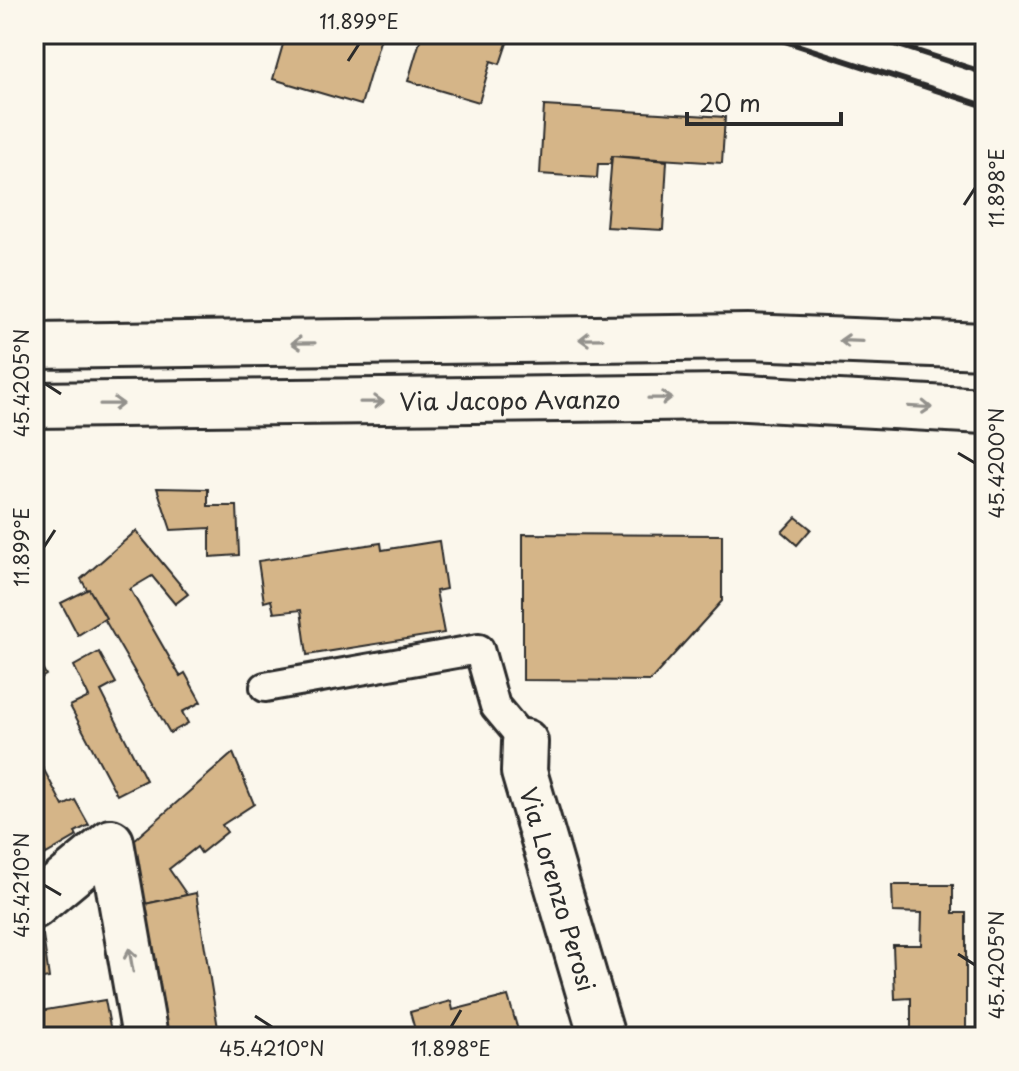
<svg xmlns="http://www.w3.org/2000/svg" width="1019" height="1071" font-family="'Playpen Sans',sans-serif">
	<rect width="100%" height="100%" fill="#fbf7ec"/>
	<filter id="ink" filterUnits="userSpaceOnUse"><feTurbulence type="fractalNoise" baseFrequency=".0125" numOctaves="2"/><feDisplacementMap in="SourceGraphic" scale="16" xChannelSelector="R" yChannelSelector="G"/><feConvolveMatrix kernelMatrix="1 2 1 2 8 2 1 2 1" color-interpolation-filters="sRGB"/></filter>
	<g filter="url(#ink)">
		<!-- building -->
		<g fill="#d5b588" stroke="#2b2b2b" stroke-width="2">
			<polygon points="286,34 382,34 361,105 273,79"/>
			<polygon points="422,34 510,34 500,64 491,61 479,102 408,81"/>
			<polygon points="544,106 725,117 722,163 612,156 610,164 598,164 597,178 540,174"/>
			<polygon points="612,156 667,161 663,230 606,227"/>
			<polygon points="157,488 208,489 208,506 237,506 239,555 210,557 210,528 171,530"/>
			<polygon points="796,517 811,529 797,545 782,532"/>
			<polygon points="136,531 188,594 175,604 152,576 130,589 180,676 185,673 201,702 182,712 188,723 170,733 81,579"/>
			<polygon points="523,534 722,535 722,601 650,681 523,680"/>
			<polygon points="439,541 446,589 436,591 444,633 307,655 301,610 274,613 271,600 264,602 258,561 381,543 382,550"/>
			<polygon points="89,589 106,618 78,635 61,603"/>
			<polygon points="99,652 116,683 101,691 146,780 117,795 70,706 89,697 74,666"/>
			<polygon points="34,653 46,675 34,682"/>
			<polygon points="34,751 63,806 75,800 89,825 75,832 77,836 46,854 34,831"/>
			<polygon points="233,753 254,804 222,825 227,832 201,853 197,847 169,869 187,895 145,904 133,841"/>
			<polygon points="892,885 953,885 953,913 966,913 966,1037 896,1037 896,1034 911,1031 911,998 895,999 893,945 921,945 922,913 893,912"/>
			<polygon points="196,893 218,1028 169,1037 145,904"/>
			<polygon points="43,935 49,978 37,980 39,990 34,990 34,937"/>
			<polygon points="508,996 520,1037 417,1037 410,1012 451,1001 453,1010"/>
			<polygon points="105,1000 112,1037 34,1037 34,1012"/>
			<polygon points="225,1026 227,1037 176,1037 193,1035"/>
		</g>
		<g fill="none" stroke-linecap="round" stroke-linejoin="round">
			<!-- service casing -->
			<g stroke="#2b2b2b" stroke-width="34">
				<polyline id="service" points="265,687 479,649 495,706 525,742"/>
			</g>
			<!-- minor casing -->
			<g stroke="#2b2b2b" stroke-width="50">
				<g id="minor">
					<path id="s1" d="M 525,742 L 524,772 L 602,1037"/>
					<polyline points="34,906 111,842 145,1037"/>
				</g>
			</g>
			<!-- secondary casing -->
			<g stroke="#2b2b2b" stroke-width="50">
				<g id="secondary">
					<polyline points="34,346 748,337 985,346"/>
					<path id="s2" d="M 34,405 L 728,397 L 985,411"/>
				</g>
			</g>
			<!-- service -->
			<use href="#service" stroke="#fbf7ec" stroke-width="28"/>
			<!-- minor -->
			<use href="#minor" stroke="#fbf7ec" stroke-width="44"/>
			<!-- secondary -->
			<use href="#secondary" stroke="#fbf7ec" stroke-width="44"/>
			<!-- rail -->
			<g stroke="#2b2b2b" stroke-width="6">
				<polyline points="763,34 985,106"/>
				<polyline points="864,34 985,73"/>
				<polyline points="980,34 985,36"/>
			</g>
		</g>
		<!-- one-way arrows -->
		<defs><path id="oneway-shaft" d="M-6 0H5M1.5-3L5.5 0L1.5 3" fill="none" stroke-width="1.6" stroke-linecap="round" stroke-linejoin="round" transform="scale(2)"/></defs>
		<g stroke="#93918c">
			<use href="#oneway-shaft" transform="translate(591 339) rotate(179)"/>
			<use href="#oneway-shaft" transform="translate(851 341) rotate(-178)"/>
			<use href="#oneway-shaft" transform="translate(303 343) rotate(179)"/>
			<use href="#oneway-shaft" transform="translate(660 398) rotate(-1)"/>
			<use href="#oneway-shaft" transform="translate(372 402) rotate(-1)"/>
			<use href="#oneway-shaft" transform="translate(112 404) rotate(-1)"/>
			<use href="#oneway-shaft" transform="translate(920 407) rotate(3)"/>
			<use href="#oneway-shaft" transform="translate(131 960) rotate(-100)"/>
		</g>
	</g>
	<!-- ticks -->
	<path fill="none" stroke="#2b2b2b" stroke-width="3" d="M 348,61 L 359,44M 964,205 L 975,188M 44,383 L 61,394M 958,453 L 975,463M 44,547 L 55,530M 44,885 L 61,895M 958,954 L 975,965M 255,1016 L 272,1027M 451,1027 L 461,1010"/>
	<g text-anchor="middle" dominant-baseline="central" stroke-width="6" stroke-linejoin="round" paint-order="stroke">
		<!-- street labels -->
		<g font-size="24" fill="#2b2b2b" stroke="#fbf7ec">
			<text stroke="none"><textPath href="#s2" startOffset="476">Via Jacopo Avanzo</textPath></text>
			<text stroke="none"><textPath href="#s1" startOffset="152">Via Lorenzo Perosi</textPath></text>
		</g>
	</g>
	<!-- margin -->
	<rect width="1019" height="1071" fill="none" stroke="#fbf7ec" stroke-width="88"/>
	<!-- scale -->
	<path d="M687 112v12h154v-12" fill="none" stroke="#2b2b2b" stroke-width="4"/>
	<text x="699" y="112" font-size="24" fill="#2b2b2b" stroke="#fbf7ec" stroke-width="6" paint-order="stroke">20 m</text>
	<rect x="44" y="44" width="931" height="983" fill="none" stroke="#2b2b2b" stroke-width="3"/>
	<g font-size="20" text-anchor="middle" fill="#2b2b2b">
		<text x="359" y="29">11.899°E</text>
		<text transform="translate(997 188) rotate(-90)" y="7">11.898°E</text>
		<text transform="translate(22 383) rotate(-90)" y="7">45.4205°N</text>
		<text transform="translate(997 463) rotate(-90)" y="7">45.4200°N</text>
		<text transform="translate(22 547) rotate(-90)" y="7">11.899°E</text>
		<text transform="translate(22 885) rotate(-90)" y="7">45.4210°N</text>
		<text transform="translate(997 965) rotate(-90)" y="7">45.4205°N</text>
		<text x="272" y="1056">45.4210°N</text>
		<text x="451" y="1056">11.898°E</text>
	</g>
</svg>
